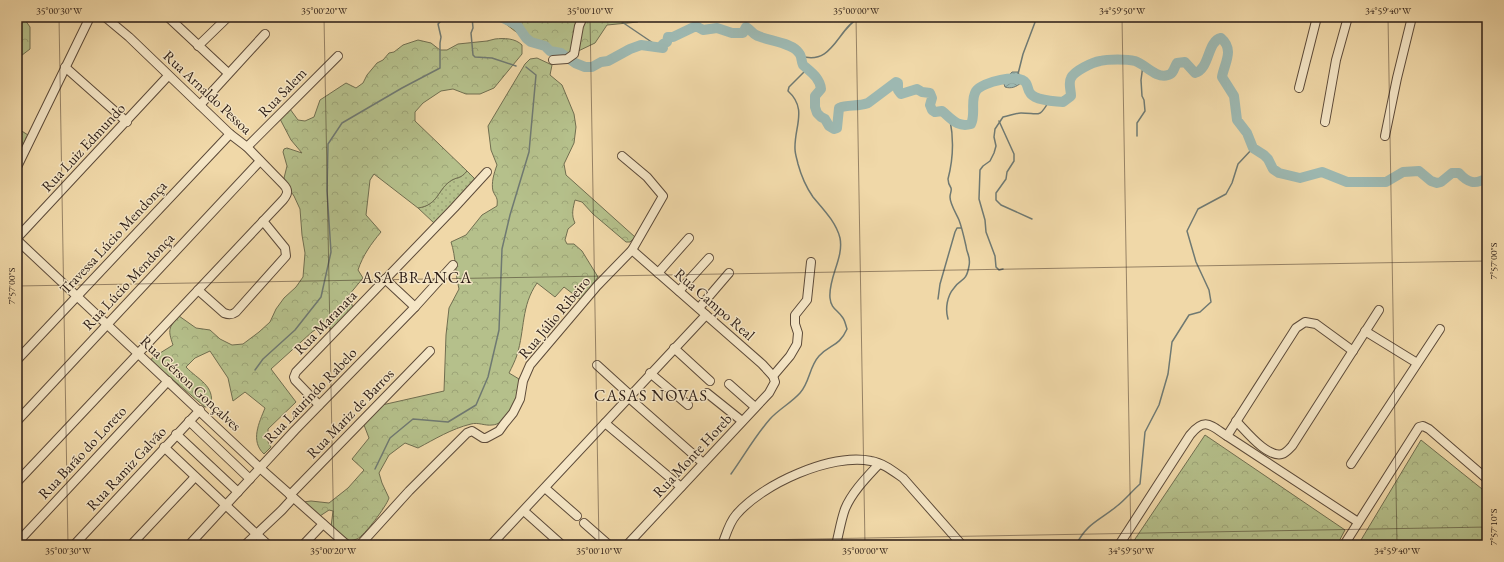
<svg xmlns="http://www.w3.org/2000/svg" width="1504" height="562" font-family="'EB Garamond',serif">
	<defs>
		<pattern id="grass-dots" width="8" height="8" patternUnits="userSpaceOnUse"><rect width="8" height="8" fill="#b5c08b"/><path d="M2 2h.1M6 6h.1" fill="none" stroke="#9ca477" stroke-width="1.8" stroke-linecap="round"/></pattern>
		<pattern id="forest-crowns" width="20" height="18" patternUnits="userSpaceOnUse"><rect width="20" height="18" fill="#b5c08b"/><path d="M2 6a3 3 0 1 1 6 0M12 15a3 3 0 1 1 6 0" fill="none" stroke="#9ca477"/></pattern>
		<pattern id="water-waves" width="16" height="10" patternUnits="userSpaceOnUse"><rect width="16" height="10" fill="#9db8b1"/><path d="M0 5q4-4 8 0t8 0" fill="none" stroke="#80958f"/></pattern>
	</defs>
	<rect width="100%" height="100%" fill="#f0d8a8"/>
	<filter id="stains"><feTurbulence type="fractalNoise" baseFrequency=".005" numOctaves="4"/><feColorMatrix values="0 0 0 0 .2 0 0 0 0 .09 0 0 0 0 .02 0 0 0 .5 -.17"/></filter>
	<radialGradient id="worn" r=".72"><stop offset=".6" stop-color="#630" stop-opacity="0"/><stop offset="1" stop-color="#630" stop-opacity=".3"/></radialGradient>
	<!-- grass -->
	<g fill="url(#grass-dots)" stroke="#706e50">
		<polygon points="17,128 28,135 17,157"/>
		<path d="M 467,171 L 476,180 L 434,223 L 418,208 C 439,205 437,189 452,180 C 460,176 460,179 467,171 Z"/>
	</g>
	<!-- forest -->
	<g fill="url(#forest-crowns)" stroke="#706e50">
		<polygon points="17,17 23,17 30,27 30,49 17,59"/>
		<polygon points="477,17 635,17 638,22 607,25 595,43 572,54 533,45 498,18"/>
		<path d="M 495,39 C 504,38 515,38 522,45 L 522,54 L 494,88 L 480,94 L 466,94 L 453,89 L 441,91 L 423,103 L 415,112 L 415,121 L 467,171 C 460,179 460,176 452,180 C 437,189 439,205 418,208 L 374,174 L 370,180 L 366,215 L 381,232 C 371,244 363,255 358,270 L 363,278 L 349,295 L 353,308 L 333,330 L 324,324 L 312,332 L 271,369 L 296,402 L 268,429 L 268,442 L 271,447 L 264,454 C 250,441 259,423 265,408 L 245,392 L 233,401 L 228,378 L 210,351 L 195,358 L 186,367 C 198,380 215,385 211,406 L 205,407 L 151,361 L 152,358 L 173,345 C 168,330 168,328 179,316 L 196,328 L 210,330 L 220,339 L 232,345 L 243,344 L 259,332 L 270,322 L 276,309 L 284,298 L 296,287 L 303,277 L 305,253 L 302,235 L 300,209 L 294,196 L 285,183 L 284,178 L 287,166 L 283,152 L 284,149 L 287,148 L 302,153 L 291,140 L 280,119 L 290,109 L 298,120 L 305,121 L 314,117 L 320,100 L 346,83 L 356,88 L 363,83 L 367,75 L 377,63 L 383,60 L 389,53 L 394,52 L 403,45 L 418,40 L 431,43 L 440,50 L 447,50 L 458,44 L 487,41 Z"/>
		<path d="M 537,58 L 552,65 L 550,75 L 562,85 L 574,114 L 576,127 L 574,143 L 564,164 L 566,175 L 635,237 L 630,242 L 626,242 L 593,214 L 582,202 L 575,200 C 573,208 571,215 575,223 L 568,229 L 565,240 L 567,244 L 574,244 L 582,251 L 598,277 L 581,300 L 564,287 L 555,297 L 537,283 C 521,306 525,329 517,355 C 515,361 512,367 509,373 L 519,379 C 519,384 519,389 519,394 C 517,405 504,425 492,425 C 485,426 478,422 471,424 C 451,429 435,439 418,448 L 405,443 L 389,455 L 379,473 L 382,483 L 389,498 C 386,507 364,536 357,539 C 355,540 352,540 350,541 L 334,530 L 331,527 L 333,511 L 329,510 L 320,516 L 303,502 L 311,501 L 329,503 L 348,488 L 364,470 L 352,459 L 369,438 L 364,425 L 382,405 L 444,391 L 446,335 L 449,308 L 459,289 C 455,273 456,257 451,242 L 466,235 L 482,215 L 497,206 C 498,197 496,198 493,191 C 491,183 494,173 497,165 L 491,150 L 488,126 L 525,64 L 530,59 Z"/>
		<polygon points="1205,435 1345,530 1337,545 1131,545"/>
		<polygon points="1421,440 1487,493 1487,545 1358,545"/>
	</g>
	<!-- water -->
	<path fill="url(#water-waves)" stroke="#6f7972" d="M 1012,72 L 1018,72 L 1022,80 L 1021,83 C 1016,87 1011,89 1005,87 L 1004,84 L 1005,79 Z"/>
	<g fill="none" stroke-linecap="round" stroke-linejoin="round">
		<!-- stream -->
		<g stroke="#6f7972" stroke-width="1.5">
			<polyline points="472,17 473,28 471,33 473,55 475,57 492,58 516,66"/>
			<polyline points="619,17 619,20 622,22 659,47"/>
			<polyline points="745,17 747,28"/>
			<path d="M 801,56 C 833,66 837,29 860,17"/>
			<polyline points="1018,74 1023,54 1037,17"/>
			<polyline points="999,121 1014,154 1014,161 1007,172 1006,179 996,193 996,200 1001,205 1032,219"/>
			<polyline points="1137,136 1137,123 1145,111 1144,100 1142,96 1141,80 1143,65"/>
			<path d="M 1003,269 L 999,270 L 996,267 L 995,256 L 986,232 L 985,220 L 979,199 L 980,170 L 983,166 L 990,161 L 994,153 L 996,146 L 994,137 L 995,129 L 1003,117 C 1009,116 1016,113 1021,113 C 1039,113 1039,119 1049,101"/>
			<polyline points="938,299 940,284 955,232 957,228 961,228"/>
			<path d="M 948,319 C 945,309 947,296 954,288 C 961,278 966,283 969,266 C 971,256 967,255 966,246 C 964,237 962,228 959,220 C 956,213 950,204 950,197 C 950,193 952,191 951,188 C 949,185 948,182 948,179 C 953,160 954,140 950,120"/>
			<polyline points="255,370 263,359 295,330 321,297 331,252 327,191 328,144 342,123 402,88 440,68 440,43 441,37 438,24 443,19 451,19 454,17"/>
			<polyline points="375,469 390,438 413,419 448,422 476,405 488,377 499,330 502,249 510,215 529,152 536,75 526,67"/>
			<path d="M 731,474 C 744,456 755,436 770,419 C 779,409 791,403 800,393 C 810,382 809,367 819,356 C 830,344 839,347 847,329 C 846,326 845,321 843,318 C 838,310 831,309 830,298 C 828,278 844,258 840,238 C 836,222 823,209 813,197 C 806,187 801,175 798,164 C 797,159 795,154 795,149 C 794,127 808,109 788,91 L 789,87 L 807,69"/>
			<path d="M 1076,545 C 1087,523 1099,521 1117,506 C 1125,500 1132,491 1140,484 L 1145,432 L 1159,405 L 1168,374 L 1172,342 L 1189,315 L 1200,312 L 1211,302 L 1209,290 L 1196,262 L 1187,231 L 1198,209 L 1226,194 L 1232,183 L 1238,164 L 1253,148"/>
		</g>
		<!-- river -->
		<path stroke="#9db8b1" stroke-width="10" d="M 501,17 L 517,25 L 526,38 L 531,42 L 545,46 L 550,51 L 561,53 L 575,63 L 585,67 L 592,67 L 601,62 L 608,61 L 630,49 L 641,45 L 663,48 L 663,44 L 667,42 L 668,37 L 673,37 L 696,26 L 703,30 L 717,28 L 732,33 L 743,33 L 746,27 C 750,29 752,33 756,35 C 767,41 792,42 799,53 C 802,56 801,61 803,65 C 811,72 820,78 821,89 L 815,96 L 815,107 L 817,113 L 821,117 L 825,119 L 829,126 L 834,129 L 837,128 L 839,108 C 848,104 858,107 868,103 L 896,82 L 898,83 L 898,90 L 901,94 L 917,89 L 922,92 L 930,93 L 932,98 L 930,105 L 932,110 L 935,112 L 942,111 C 951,118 957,128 971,124 C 976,114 970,100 976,91 C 982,82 1019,73 1026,83 C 1029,88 1027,93 1035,97 C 1043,101 1054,101 1063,102 L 1071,96 C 1071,90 1068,83 1071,78 C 1074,71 1093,62 1100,61 C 1108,59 1127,59 1135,61 C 1145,64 1156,79 1168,75 C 1174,74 1174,67 1177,63 L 1185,62 L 1195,73 C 1210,69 1207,41 1221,38 C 1235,50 1224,64 1222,77 L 1234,96 L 1237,120 L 1247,133 L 1253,148 L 1264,155 L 1268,159 L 1273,169 L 1279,173 L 1300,178 L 1322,172 L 1347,182 L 1386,182 L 1403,172 L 1419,171 L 1431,181 L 1437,183 L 1441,182 L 1452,173 L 1459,173 C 1468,183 1475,185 1487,178"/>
		<!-- minor casing -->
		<g stroke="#5c4a39" stroke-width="10">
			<g id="minor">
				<polyline points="168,17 228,73"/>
				<polyline points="198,46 228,17"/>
				<polyline points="553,60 567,59 574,54 579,26 583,17"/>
				<polyline points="65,67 127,122"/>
				<polyline points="1299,88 1317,17"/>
				<polyline points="200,105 265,34"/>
				<polyline points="1325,122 1336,60 1348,17"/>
				<polyline points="1385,136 1397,78 1412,17"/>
				<polyline points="247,147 338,56"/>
				<polyline points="17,167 90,17"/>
				<polyline points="17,238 168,76"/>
				<polyline points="17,240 260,468 347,545"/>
				<polyline points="658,273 689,238"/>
				<polyline points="385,279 415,307"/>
				<path d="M 198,290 L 224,313 C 229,315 232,315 236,312 L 286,256 L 285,248 L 263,221"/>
				<polyline points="679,291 709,258"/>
				<polyline points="699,308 729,273"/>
				<polyline points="1365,331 1417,363"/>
				<polyline points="674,348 710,381"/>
				<polyline points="17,360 230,134"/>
				<polyline points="597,365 630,395"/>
				<polyline points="650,373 688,405"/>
				<polyline points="773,376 790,356 797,344 798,333 795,324 795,315 807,300 811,262"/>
				<polyline points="729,384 755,407"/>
				<polyline points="707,393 742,421"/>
				<polyline points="628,397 703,463"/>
				<polyline points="319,405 295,380 294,377 296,372 454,208 487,172"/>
				<polyline points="17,421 260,161"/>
				<polyline points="189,421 250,479"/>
				<path d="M 1236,421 C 1246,431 1267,458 1282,454 C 1286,453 1289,449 1292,446 L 1379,310"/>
				<polyline points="605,423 681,487"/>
				<polyline points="176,434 238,492"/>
				<polyline points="1227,436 1296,328 1305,322 1316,324 1353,351"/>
				<polyline points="164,447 268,545"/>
				<polyline points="1351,464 1440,329"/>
				<path d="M 17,482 L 283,200 C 288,194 289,190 283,184 L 247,147 L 230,134 L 129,37 L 105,17"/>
				<polyline points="545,488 577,516"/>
				<polyline points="290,495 430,351"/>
				<polyline points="524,511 562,545"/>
				<polyline points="584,523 609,545"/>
				<polyline points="17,543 168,381"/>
				<polyline points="74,545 200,410"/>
				<polyline points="131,545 195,477"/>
				<polyline points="189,545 295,430 415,307 453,265"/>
				<polyline points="245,545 282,510 293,498"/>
				<polyline points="303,545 323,524"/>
				<polyline points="360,545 409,491 467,433 472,431 483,438 486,438 499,431 504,424 513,413 520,399 523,381 530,365 597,286 632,250 663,196 647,177 622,156"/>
				<polyline points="491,545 706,315"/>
				<polyline points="627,545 769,393 775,382 773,376 762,364 632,250"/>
				<path d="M 722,545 C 726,535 729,523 736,515 C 762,484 831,453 871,461 C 883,463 893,471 903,478 L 962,545"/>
				<path d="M 836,545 C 839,533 841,520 845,509 C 852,492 867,477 879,464"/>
				<path d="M 1119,545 L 1190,435 C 1205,417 1210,425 1227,436 L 1358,522"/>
				<polyline points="1344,545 1419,427 1423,426 1429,429 1487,479"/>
			</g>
		</g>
		<!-- minor -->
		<use href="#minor" stroke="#f5e6c6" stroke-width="8"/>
	</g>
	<!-- ticks -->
	<path fill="none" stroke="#2a1b14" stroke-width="1" stroke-opacity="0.45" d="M 59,17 L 68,545M 324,17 L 334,545M 590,17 L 599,545M 856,17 L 865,545M 1122,17 L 1131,545M 1388,17 L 1397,545M 17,20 L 177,17M 17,286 L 1487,261M 476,545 L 1487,527"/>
	<g text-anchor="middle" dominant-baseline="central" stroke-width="3" stroke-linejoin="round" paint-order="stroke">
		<!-- street labels -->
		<g font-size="15" fill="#2a1b14" stroke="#f5e6c6">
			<text transform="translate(208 92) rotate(43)">Rua Arnaldo Pessoa</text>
			<text transform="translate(282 92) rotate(-46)">Rua Salem</text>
			<text transform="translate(83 147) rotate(-47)">Rua Luiz Edmundo</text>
			<text transform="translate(113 237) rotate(-47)">Travessa Lúcio Mendonça</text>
			<text transform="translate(128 281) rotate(-47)">Rua Lúcio Mendonça</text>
			<text transform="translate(715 304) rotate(41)">Rua Campo Real</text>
			<text transform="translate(554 317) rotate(-50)">Rua Júlio Ribeiro</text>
			<text transform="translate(325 322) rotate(-46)">Rua Maranata</text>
			<text transform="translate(191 383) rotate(43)">Rua Gérson Gonçalves</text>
			<text transform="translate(310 395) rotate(-46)">Rua Laurindo Rabelo</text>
			<text transform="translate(350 413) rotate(-46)">Rua Mariz de Barros</text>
			<text transform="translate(82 452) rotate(-47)">Rua Barão do Loreto</text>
			<text transform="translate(692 455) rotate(-47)">Rua Monte Horeb</text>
			<text transform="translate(126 468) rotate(-47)">Rua Ramiz Galvão</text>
		</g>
		<!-- neighbourhood labels -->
		<g font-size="16" letter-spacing="1" fill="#2a1b14" stroke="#f5e6c6">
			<text x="417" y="277">ASA BRANCA</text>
			<text x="651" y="395">CASAS NOVAS</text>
		</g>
	</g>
	<!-- margin -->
	<rect width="1504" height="562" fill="none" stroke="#f0d8a8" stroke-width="44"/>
	<rect x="22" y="22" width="1460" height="518" fill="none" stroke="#2a1b14" stroke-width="1.5"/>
	<g font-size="10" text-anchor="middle" fill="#2a1b14">
		<text x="59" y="14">35°00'30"W</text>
		<text x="324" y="14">35°00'20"W</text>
		<text x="590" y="14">35°00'10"W</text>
		<text x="856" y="14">35°00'00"W</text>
		<text x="1122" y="14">34°59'50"W</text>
		<text x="1388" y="14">34°59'40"W</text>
		<text transform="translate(1493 261) rotate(-90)" y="4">7°57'00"S</text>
		<text transform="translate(11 286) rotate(-90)" y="4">7°57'00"S</text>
		<text transform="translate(1493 527) rotate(-90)" y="4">7°57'10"S</text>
		<text x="68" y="554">35°00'30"W</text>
		<text x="333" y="554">35°00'20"W</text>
		<text x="599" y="554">35°00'10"W</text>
		<text x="865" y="554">35°00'00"W</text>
		<text x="1131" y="554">34°59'50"W</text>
		<text x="1397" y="554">34°59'40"W</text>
	</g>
	<rect width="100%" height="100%" filter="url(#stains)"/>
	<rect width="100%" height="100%" fill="url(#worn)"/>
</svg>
